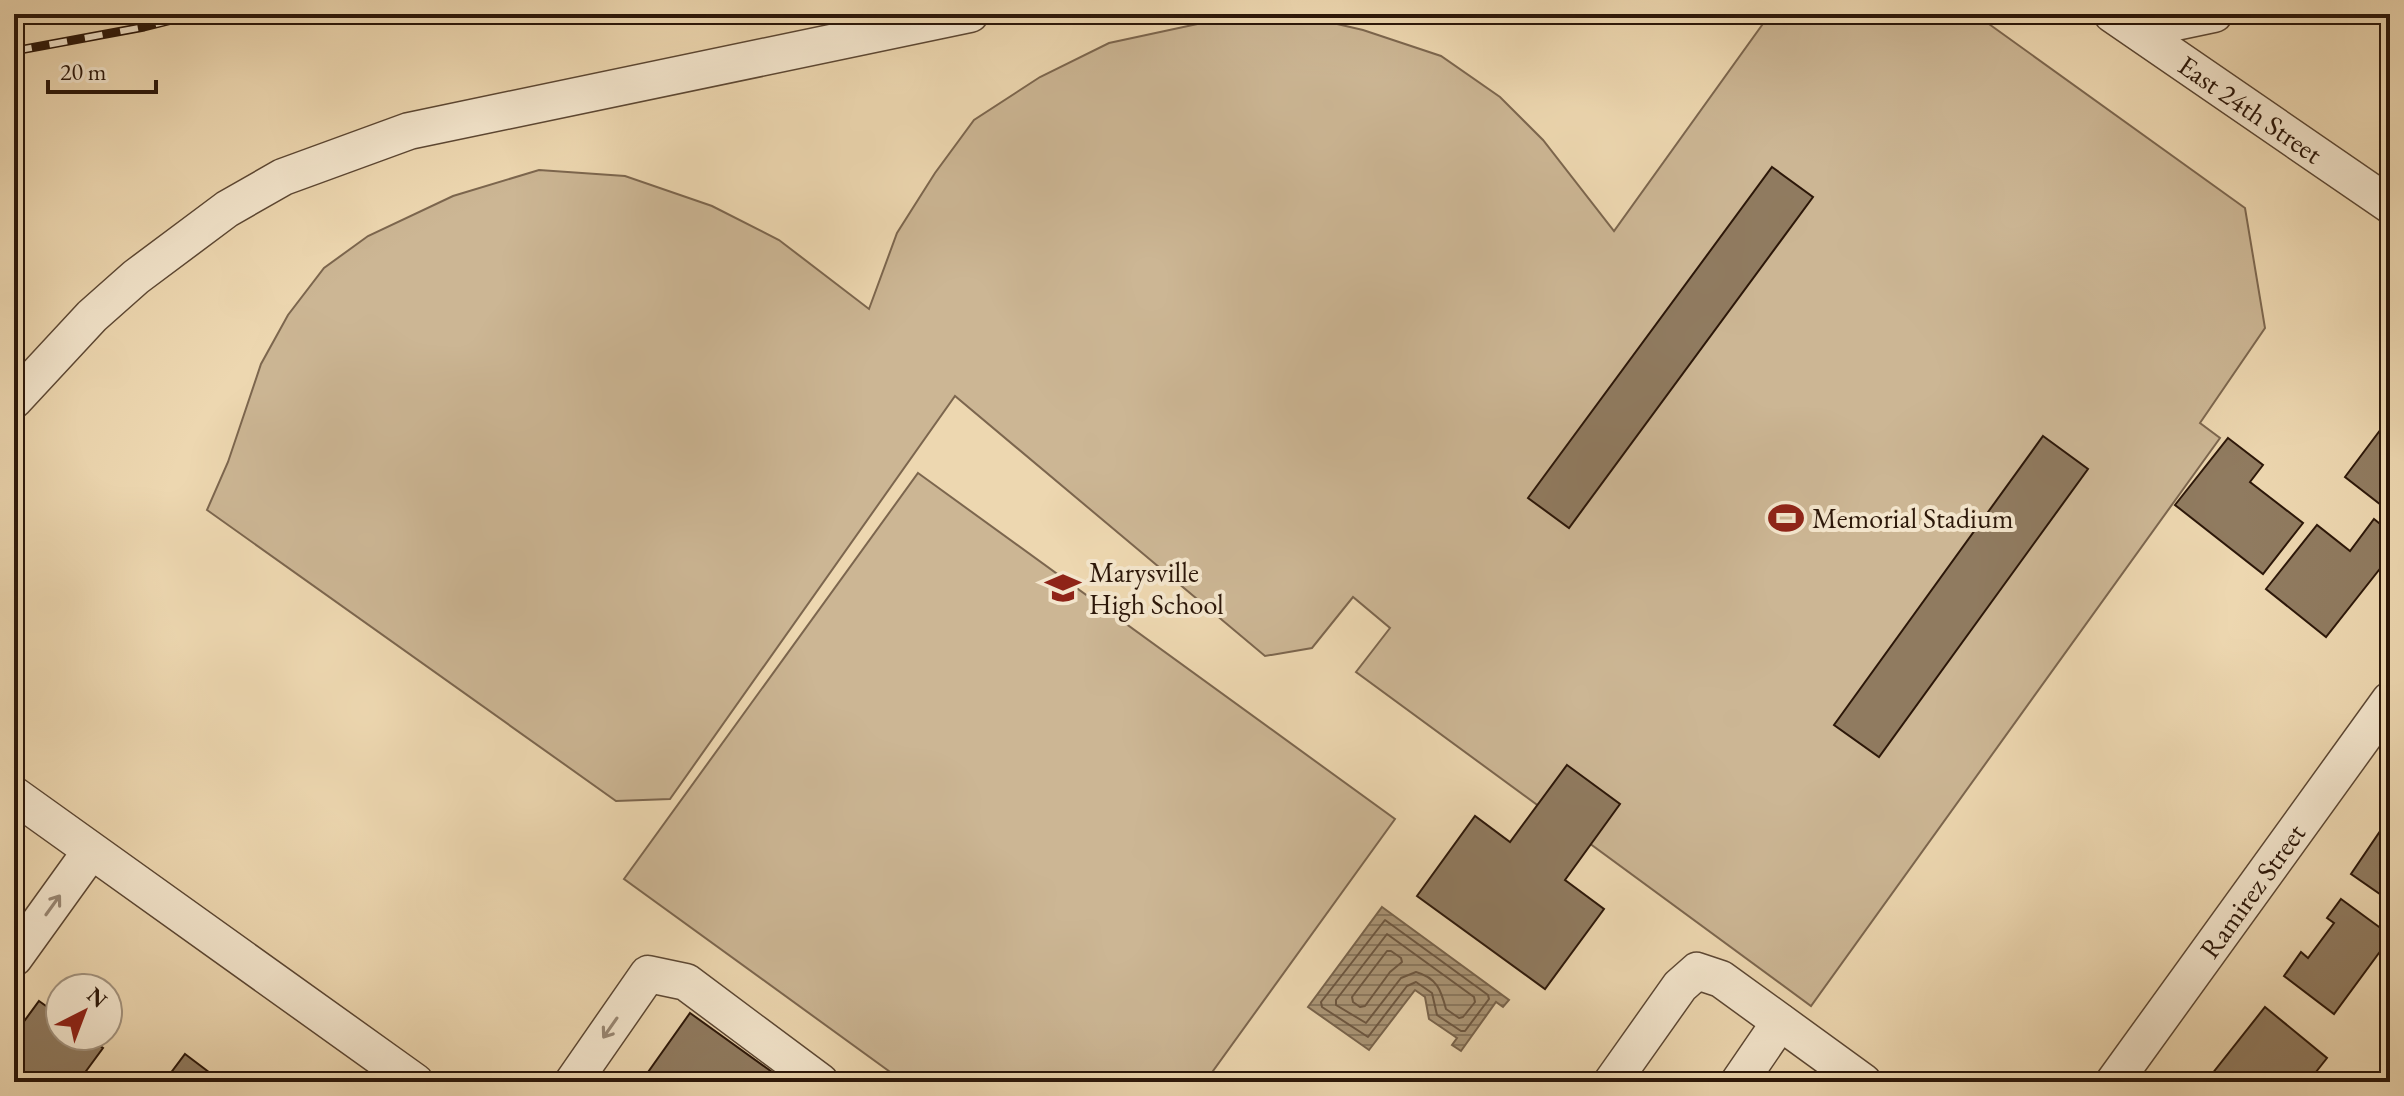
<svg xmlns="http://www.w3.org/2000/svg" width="2404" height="1096" font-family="'EB Garamond',serif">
	<defs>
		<pattern id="water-rules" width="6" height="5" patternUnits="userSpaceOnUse" patternTransform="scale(2)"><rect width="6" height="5" fill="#ab9677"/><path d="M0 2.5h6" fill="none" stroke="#8b7960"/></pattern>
	</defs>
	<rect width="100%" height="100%" fill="#edd7b0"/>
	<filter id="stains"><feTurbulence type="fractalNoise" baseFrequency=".0025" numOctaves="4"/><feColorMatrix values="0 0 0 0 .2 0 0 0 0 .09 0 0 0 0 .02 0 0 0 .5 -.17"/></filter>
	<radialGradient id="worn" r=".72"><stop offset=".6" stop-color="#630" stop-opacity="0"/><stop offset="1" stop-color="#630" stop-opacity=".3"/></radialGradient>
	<!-- green -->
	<g fill="#ccb694" stroke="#7c664e" stroke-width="2">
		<polygon points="1279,14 1294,14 1363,30 1441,56 1500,97 1543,140 1614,231 1770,14 1975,14 2245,208 2265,328 2200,423 2220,438 1811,1006 1356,672 1390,628 1353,597 1312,648 1265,656 955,396 670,799 616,801 207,510 228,462 261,364 288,315 324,268 368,236 453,196 539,170 625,176 712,206 779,240 869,309 897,233 935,173 974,120 1040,77 1109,43 1202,23"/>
		<polygon points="918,473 1395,819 1205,1082 904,1082 624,879"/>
	</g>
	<!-- water -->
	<polygon fill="url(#water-rules)" stroke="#78634b" stroke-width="2" points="1382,907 1509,1000 1503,1007 1496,1002 1461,1051 1452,1045 1457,1038 1429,1019 1425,997 1415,990 1369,1050 1308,1007"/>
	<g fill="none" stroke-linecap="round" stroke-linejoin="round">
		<!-- shore -->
		<g stroke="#6c5640" stroke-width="2">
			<polygon points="1385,920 1488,995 1489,999 1465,1031 1461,1031 1437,1015 1432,993 1416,982 1407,986 1368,1037 1322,1007 1321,1002"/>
			<path d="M 1387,934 L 1474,997 L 1475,1002 L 1463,1017 L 1459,1018 L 1446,1009 C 1441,990 1437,978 1416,972 L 1401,978 L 1366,1023 L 1336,1005 L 1336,1000 Z"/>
			<polygon points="1387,951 1391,951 1401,958 1402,962 1390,972 1365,1006 1360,1007 1353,1002 1352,997"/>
		</g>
	</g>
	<!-- building -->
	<g fill="#907b60" stroke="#2c1709" stroke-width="2">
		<polygon points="1772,167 1813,197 1569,528 1528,498"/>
		<polygon points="2390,417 2390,512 2345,477"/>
		<polygon points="2043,436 2088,469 1879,757 1834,725"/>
		<polygon points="2228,438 2263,465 2250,482 2303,523 2263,574 2175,505"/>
		<polygon points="2374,519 2390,532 2390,556 2326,637 2266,589 2317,525 2350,551"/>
		<polygon points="1567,765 1620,804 1565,880 1604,909 1545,989 1417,896 1475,816 1510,842"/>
		<polygon points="2389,818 2390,818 2390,901 2351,874"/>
		<polygon points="2341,899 2390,935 2390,938 2334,1014 2284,976 2301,952 2308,958 2334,923 2327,918"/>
		<polygon points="39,1001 60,1016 60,1036 86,1036 103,1048 78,1082 14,1082 14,1035"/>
		<polygon points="2265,1007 2327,1058 2308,1082 2212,1082 2208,1079"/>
		<polygon points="690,1013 786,1082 641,1082"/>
		<polygon points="185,1054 222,1082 164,1082"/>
		<polygon points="2390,1065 2390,1082 2380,1082 2378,1080"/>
	</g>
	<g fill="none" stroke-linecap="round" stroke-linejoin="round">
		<!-- minor casing -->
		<g stroke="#5c4733" stroke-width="39">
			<g id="minor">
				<path id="s1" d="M 2112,14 L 2390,205"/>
				<polyline points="2138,30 2214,14"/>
				<polyline points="14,400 92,316 136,277 227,209 283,177 409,131 970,14"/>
				<polyline points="14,795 415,1082"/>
				<polyline points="14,958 91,851"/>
				<polyline points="573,1082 648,974 686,982 820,1082"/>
				<polyline points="1612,1082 1680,986 1697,971 1721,979 1863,1082"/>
				<polyline points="1739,1082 1780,1022"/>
				<path id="s2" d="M 2114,1082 L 2390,700"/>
			</g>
		</g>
		<!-- minor -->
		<use href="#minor" stroke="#f3e5cc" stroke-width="36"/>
		<!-- rail casing -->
		<g stroke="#2c1709" stroke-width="9">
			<polyline id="rail" points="14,51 144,27 196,14"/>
		</g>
		<!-- rail -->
		<use href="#rail" stroke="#f3e5cc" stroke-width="6" stroke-dasharray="18" stroke-linecap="butt"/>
	</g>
	<!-- one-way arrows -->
	<defs><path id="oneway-shaft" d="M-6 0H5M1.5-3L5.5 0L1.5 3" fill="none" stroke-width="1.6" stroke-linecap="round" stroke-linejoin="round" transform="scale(2)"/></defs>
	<g stroke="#998874">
		<use href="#oneway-shaft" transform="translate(53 905) rotate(-54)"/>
		<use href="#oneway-shaft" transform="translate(610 1028) rotate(125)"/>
	</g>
	<!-- icons -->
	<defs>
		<g id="stadium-bare" transform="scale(2.76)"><path d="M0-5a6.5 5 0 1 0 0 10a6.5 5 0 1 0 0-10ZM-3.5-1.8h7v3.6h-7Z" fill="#8f2418" stroke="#f3e5cc" stroke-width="2.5" paint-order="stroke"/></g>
		<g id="school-bare" transform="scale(2.76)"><path d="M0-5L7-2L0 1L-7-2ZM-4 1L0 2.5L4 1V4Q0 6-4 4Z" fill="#8f2418" stroke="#f3e5cc" stroke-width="2.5" paint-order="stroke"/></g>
	</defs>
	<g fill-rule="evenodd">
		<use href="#stadium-bare" x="1786" y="518"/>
		<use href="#school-bare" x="1063" y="588"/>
	</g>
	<g text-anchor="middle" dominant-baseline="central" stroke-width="8" stroke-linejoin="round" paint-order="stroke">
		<!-- street labels -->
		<g font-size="28" fill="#2c1709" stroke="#f3e5cc">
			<text stroke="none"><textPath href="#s1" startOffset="168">East 24th Street</textPath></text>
			<text stroke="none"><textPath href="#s2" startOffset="236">Ramirez Street</textPath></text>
		</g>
		<!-- poi labels -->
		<g font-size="28" fill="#2c1709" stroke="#f3e5cc" text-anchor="start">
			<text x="1812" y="518">Memorial Stadium</text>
			<text x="1089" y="572">Marysville<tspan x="1089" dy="32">High School</tspan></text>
		</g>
	</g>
	<!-- margin -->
	<rect width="2404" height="1096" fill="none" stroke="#edd7b0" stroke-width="48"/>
	<rect x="16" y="16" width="2372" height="1064" fill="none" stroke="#2c1709" stroke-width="4"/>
	<rect x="24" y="24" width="2356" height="1048" fill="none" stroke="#2c1709" stroke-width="2"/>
	<!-- north arrow -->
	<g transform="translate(84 1012) rotate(42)"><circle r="38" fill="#f3e5cc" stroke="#a3937e" stroke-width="2"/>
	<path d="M0-6L14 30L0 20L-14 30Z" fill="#8f2418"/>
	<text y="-12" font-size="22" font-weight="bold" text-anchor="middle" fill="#2c1709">N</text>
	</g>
	<!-- scale -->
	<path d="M48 80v12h108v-12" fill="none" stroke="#2c1709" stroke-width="4"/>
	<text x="60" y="80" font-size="24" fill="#2c1709" stroke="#f3e5cc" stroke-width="6" paint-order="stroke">20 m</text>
	<rect width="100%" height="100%" filter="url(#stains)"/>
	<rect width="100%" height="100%" fill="url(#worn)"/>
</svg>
